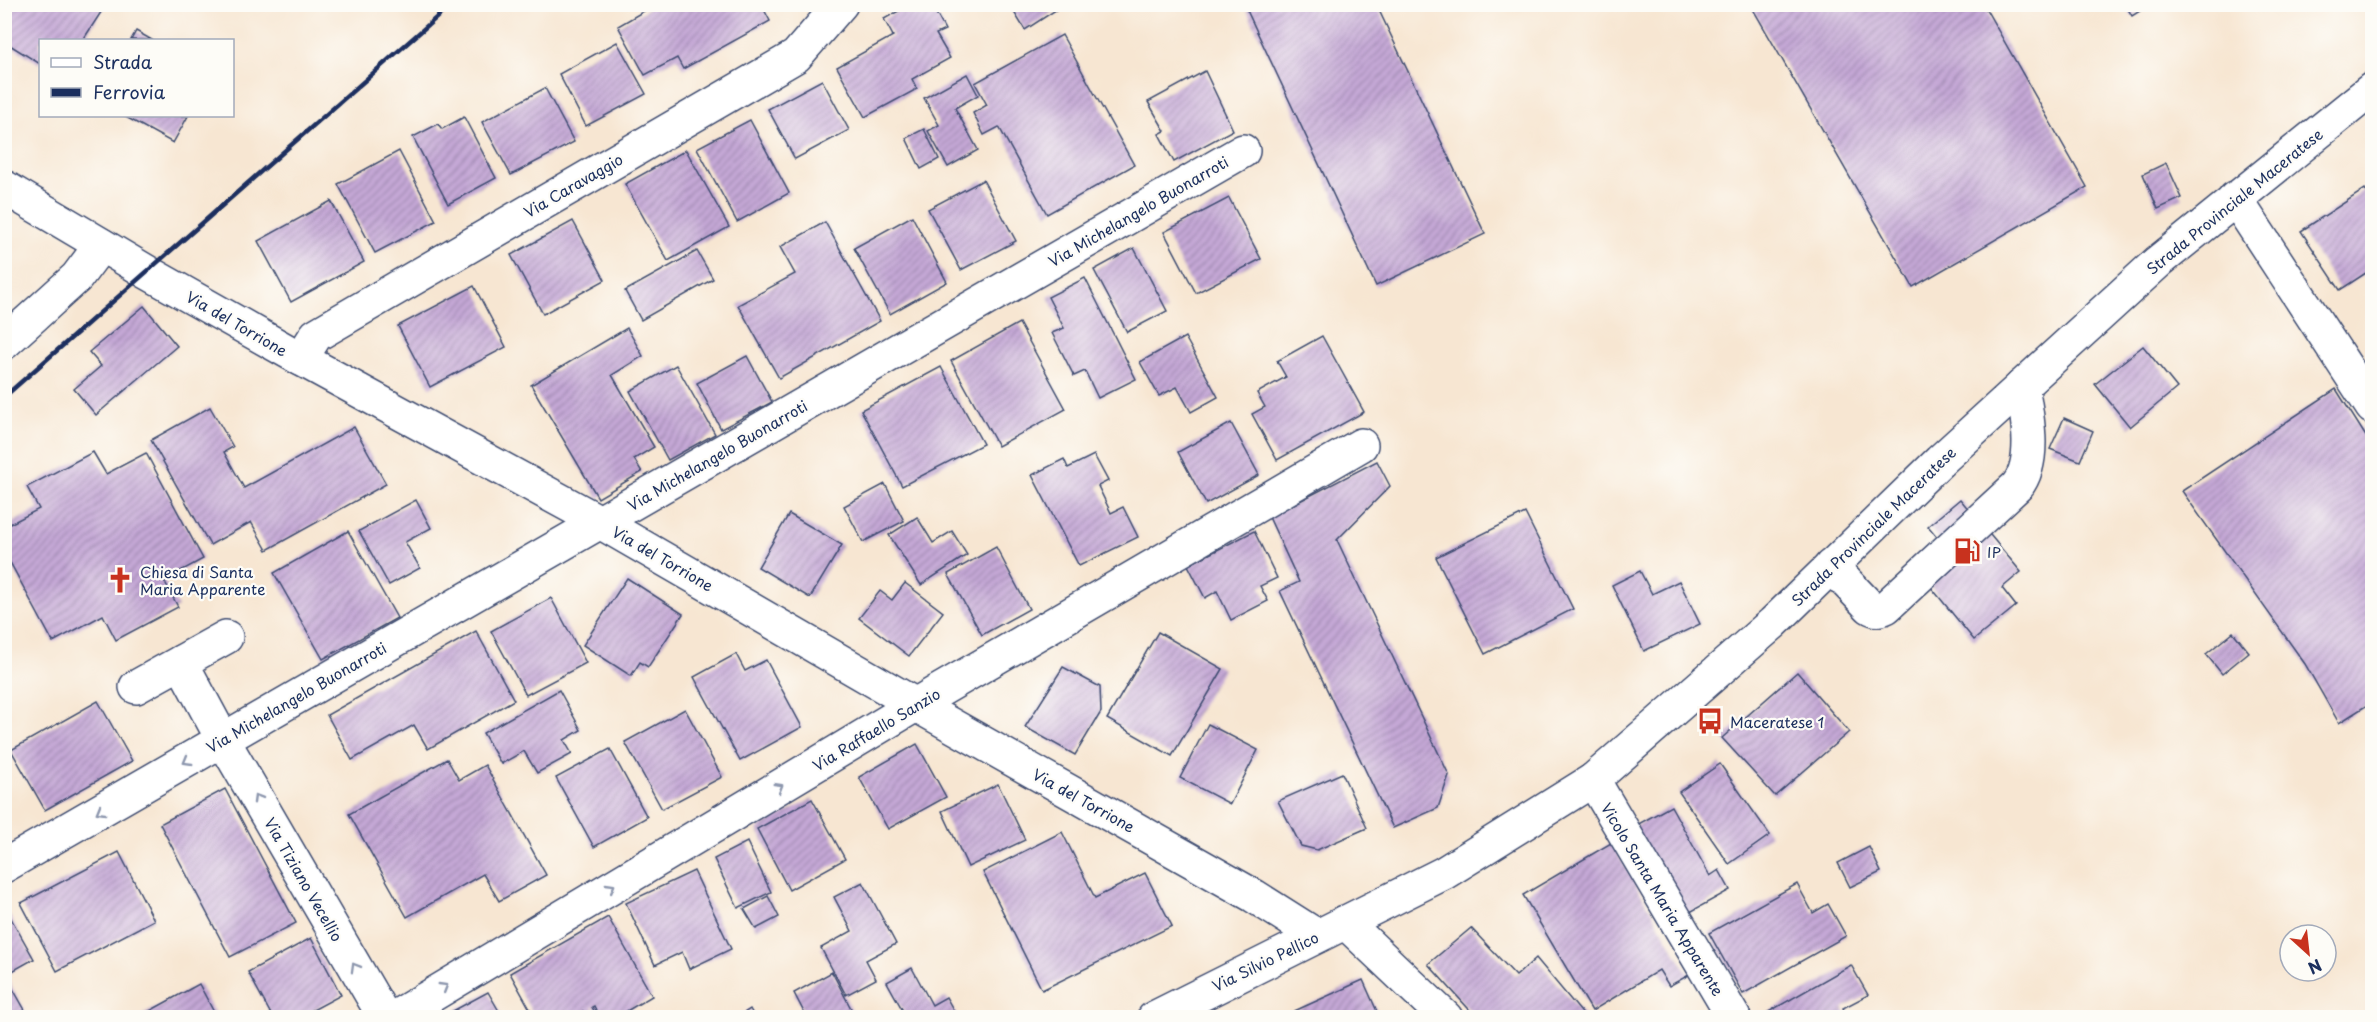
<svg xmlns="http://www.w3.org/2000/svg" width="2377" height="1022" font-family="'Playpen Sans',sans-serif">
	<defs>
		<pattern id="building-hatch" width="6" height="6" patternUnits="userSpaceOnUse" patternTransform="scale(1.5)"><rect width="6" height="6" fill="#c5a8d6"/><path d="M-1 1l2-2M0 6l6-6M5 7l2-2" fill="none" stroke="#9f89b1"/></pattern>
	</defs>
	<rect width="100%" height="100%" fill="#fdfcf7"/>
	<filter id="ink" filterUnits="userSpaceOnUse"><feTurbulence type="fractalNoise" baseFrequency=".0167" numOctaves="2"/><feDisplacementMap in="SourceGraphic" scale="12" xChannelSelector="R" yChannelSelector="G"/><feConvolveMatrix kernelMatrix="1 2 1 2 8 2 1 2 1" color-interpolation-filters="sRGB"/></filter>
	<filter id="wash" filterUnits="userSpaceOnUse"><feTurbulence type="fractalNoise" baseFrequency=".008" numOctaves="4" result="noise"/><feDisplacementMap in="SourceGraphic" scale="24" xChannelSelector="R" yChannelSelector="G"/><feGaussianBlur stdDeviation="1.35" result="paint"/><feColorMatrix in="noise" values="0 0 0 0 0 0 0 0 0 0 0 0 0 0 0 0 0 1.4 0 .05"/><feComposite in="paint" operator="in"/></filter>
	<g filter="url(#wash)">
		<rect width="100%" height="100%" fill="#f7e6d2"/>
		<g id="blocks">
			<!-- building -->
			<g fill="url(#building-hatch)">
				<polygon points="5,4 103,4 105,6 83,40 40,40 40,64 5,42"/>
				<polygon points="656,4 761,4 770,21 683,69 677,58 645,75 618,26"/>
				<polygon points="911,4 931,4 945,30 936,34 950,58 912,79 917,89 865,117 837,67 893,36 884,19"/>
				<polygon points="1009,4 1065,4 1025,30"/>
				<polygon points="1244,4 1376,4 1485,234 1376,286"/>
				<polygon points="1761,4 1983,4 2087,187 1913,287 1753,9"/>
				<polygon points="2125,4 2151,4 2132,16"/>
				<polygon points="136,31 152,40 131,40"/>
				<polygon points="1062,35 1134,165 1047,214 999,127 984,135 973,113 987,105 975,83"/>
				<polygon points="617,42 646,94 586,126 559,74"/>
				<polygon points="1205,71 1233,130 1174,162 1159,134 1165,131 1148,102"/>
				<polygon points="967,74 978,95 955,108 978,150 948,167 928,131 939,125 924,98"/>
				<polygon points="822,80 849,130 795,159 768,109"/>
				<polygon points="545,88 574,142 511,175 482,122"/>
				<polygon points="124,116 188,116 173,143"/>
				<polygon points="464,117 496,178 448,204 413,137 438,124 442,129"/>
				<polygon points="750,120 789,193 737,222 697,148"/>
				<polygon points="924,129 939,159 921,169 906,138"/>
				<polygon points="686,150 729,227 668,261 625,184"/>
				<polygon points="399,151 436,221 375,253 338,184"/>
				<polygon points="2166,163 2182,198 2158,209 2143,174"/>
				<polygon points="983,180 1016,241 961,270 928,209"/>
				<polygon points="2365,189 2372,200 2372,269 2340,290 2301,231"/>
				<polygon points="1229,198 1261,259 1196,293 1164,232"/>
				<polygon points="331,201 364,262 291,302 258,241"/>
				<polygon points="912,216 947,282 890,314 854,248"/>
				<polygon points="573,221 605,280 543,314 511,255"/>
				<polygon points="825,222 880,321 779,378 738,305 795,274 780,247"/>
				<polygon points="1134,248 1167,311 1127,332 1094,270"/>
				<polygon points="697,251 713,279 641,320 625,291"/>
				<polygon points="1085,278 1136,379 1098,398 1085,371 1074,376 1052,333 1064,328 1048,297"/>
				<polygon points="474,286 506,347 430,387 398,326"/>
				<polygon points="144,306 177,346 96,415 74,389 101,366 89,352"/>
				<polygon points="1019,323 1066,409 998,446 951,361"/>
				<polygon points="627,328 643,356 612,375 654,447 634,459 642,472 598,498 531,385"/>
				<polygon points="1322,336 1364,412 1277,460 1252,414 1265,407 1257,393 1286,377 1277,361"/>
				<polygon points="1185,337 1218,397 1191,412 1177,387 1159,396 1140,362"/>
				<polygon points="2143,346 2177,388 2130,427 2095,384"/>
				<polygon points="747,356 772,402 721,429 697,383"/>
				<polygon points="676,365 715,434 668,460 630,391"/>
				<polygon points="941,367 983,444 902,486 861,410"/>
				<polygon points="2336,389 2372,446 2372,702 2339,723 2305,664 2182,491"/>
				<polygon points="210,407 233,447 224,452 244,488 354,427 386,484 267,550 251,522 210,545 151,440"/>
				<polygon points="2064,418 2093,431 2080,461 2050,449"/>
				<polygon points="1231,423 1259,475 1206,504 1178,452"/>
				<polygon points="93,452 106,474 146,453 203,559 164,580 178,607 116,640 103,615 53,642 4,551 4,527 39,509 27,487"/>
				<polygon points="1094,455 1108,481 1098,486 1111,513 1123,507 1138,537 1079,566 1032,475 1064,459 1068,468"/>
				<polygon points="1377,461 1390,486 1337,540 1449,775 1438,808 1393,828 1280,591 1299,582 1269,517"/>
				<polygon points="885,484 904,521 863,542 844,506"/>
				<polygon points="1960,499 2021,572 2002,588 2016,606 1974,640 1926,581 1954,557 1928,526"/>
				<polygon points="416,500 431,528 405,542 420,568 389,585 359,531"/>
				<polygon points="1525,513 1573,609 1485,654 1436,557"/>
				<polygon points="789,514 842,545 810,598 758,567"/>
				<polygon points="917,517 933,543 952,531 967,555 921,585 889,535"/>
				<polygon points="348,531 397,618 323,659 274,573"/>
				<polygon points="1254,531 1277,578 1260,586 1268,601 1231,620 1217,591 1205,598 1188,565"/>
				<polygon points="996,547 1029,609 982,635 948,574"/>
				<polygon points="1640,571 1652,594 1679,581 1700,624 1644,651 1612,585"/>
				<polygon points="627,578 683,614 648,667 640,662 631,676 583,645"/>
				<polygon points="905,583 943,612 909,656 859,618 880,591 892,600"/>
				<polygon points="551,598 586,663 526,695 491,631"/>
				<polygon points="476,631 514,700 428,749 414,725 352,760 327,715"/>
				<polygon points="1158,632 1223,669 1172,756 1107,719"/>
				<polygon points="2233,632 2249,652 2222,674 2206,654"/>
				<polygon points="736,654 745,671 766,660 802,727 740,761 694,677"/>
				<polygon points="1063,667 1100,687 1101,712 1075,755 1025,727"/>
				<polygon points="1797,672 1849,732 1775,796 1722,738"/>
				<polygon points="559,690 581,730 564,740 572,754 537,773 524,751 501,764 483,733"/>
				<polygon points="98,701 132,761 45,810 11,750"/>
				<polygon points="685,709 722,777 662,809 625,742"/>
				<polygon points="1208,724 1258,750 1230,804 1180,778"/>
				<polygon points="917,744 946,797 888,829 859,777"/>
				<polygon points="610,749 647,817 594,847 556,778"/>
				<polygon points="447,759 459,780 485,765 546,875 499,901 483,874 407,917 349,814"/>
				<polygon points="1720,764 1770,835 1729,864 1679,792"/>
				<polygon points="1342,773 1367,828 1317,850 1301,846 1278,801"/>
				<polygon points="998,784 1025,840 968,867 942,811"/>
				<polygon points="225,789 296,923 230,957 160,824"/>
				<polygon points="812,799 845,859 789,890 757,829"/>
				<polygon points="1671,806 1710,876 1719,870 1730,890 1683,916 1633,827"/>
				<polygon points="1062,832 1095,898 1145,873 1172,926 1042,990 983,872"/>
				<polygon points="747,842 771,892 738,908 714,859"/>
				<polygon points="1611,843 1689,975 1669,986 1659,970 1592,1011 1523,895"/>
				<polygon points="1869,847 1881,872 1850,887 1838,863"/>
				<polygon points="119,852 154,920 57,971 21,903"/>
				<polygon points="694,871 731,949 689,969 682,952 655,965 626,903"/>
				<polygon points="863,882 896,944 866,960 876,979 846,995 821,948 852,931 834,897"/>
				<polygon points="1797,884 1813,913 1828,904 1846,936 1743,994 1709,933"/>
				<polygon points="768,896 779,917 756,929 744,909"/>
				<polygon points="8,913 34,959 9,973 4,964 4,915"/>
				<polygon points="608,917 652,996 615,1018 600,1018 594,1006 592,1007 598,1018 586,1018 583,1011 581,1012 584,1018 535,1018 510,973"/>
				<polygon points="1471,928 1516,976 1536,958 1586,1018 1477,1018 1428,964"/>
				<polygon points="311,938 341,995 298,1018 273,1018 248,972"/>
				<polygon points="1851,965 1868,995 1843,1008 1848,1018 1758,1018"/>
				<polygon points="912,968 932,1005 946,997 958,1018 907,1018 887,982"/>
				<polygon points="832,972 856,1018 807,1018 794,993"/>
				<polygon points="4,973 25,1010 11,1018 4,1018"/>
				<polygon points="1363,980 1380,1018 1279,1018"/>
				<polygon points="199,984 217,1018 137,1018"/>
				<polygon points="488,992 503,1018 440,1018"/>
				<polygon points="750,1009 755,1018 736,1018"/>
			</g>
		</g>
	</g>
	<g filter="url(#ink)">
		<use href="#blocks" fill-opacity="0" stroke="#3c4a6f" stroke-width="1.5"/>
		<g fill="none" stroke-linecap="round" stroke-linejoin="round">
			<!-- minor casing -->
			<g stroke="#3c4a6f" stroke-width="36">
				<g id="minor">
					<polyline points="4,187 147,272 301,359 600,522 916,705 1254,896 1317,936"/>
					<polyline points="2235,198 2372,407"/>
					<polyline points="4,343 77,277 101,245"/>
					<polyline points="301,359 316,335 796,56 841,4"/>
					<path d="M 1831,566 L 1870,607 C 1876,611 1880,610 1886,607 L 2017,486 C 2037,461 2027,415 2022,386"/>
					<polyline points="181,662 223,740 385,1018"/>
					<polyline points="136,687 226,637"/>
					<polyline points="1593,780 1734,1018"/>
					<polyline points="4,866 1243,151"/>
					<polyline points="1345,922 1446,1018"/>
					<polyline points="394,1018 937,692 1361,445"/>
				</g>
			</g>
			<!-- major casing -->
			<g stroke="#3c4a6f" stroke-width="36">
				<polyline id="major" points="1154,1018 1444,873 1593,780 1773,623 1940,461 2158,262 2372,89"/>
			</g>
			<!-- minor -->
			<use href="#minor" stroke="#fff" stroke-width="33"/>
			<!-- major -->
			<use href="#major" stroke="#fff" stroke-width="33"/>
			<!-- rail -->
			<polyline stroke="#1b2f5e" stroke-width="4.5" points="4,397 452,4"/>
		</g>
		<!-- one-way arrows -->
		<defs><path id="oneway-chevron" d="M-2-3.5L2.5 0L-2 3.5" fill="none" stroke-width="1.6" stroke-linecap="round" stroke-linejoin="round" transform="scale(1.5)"/></defs>
		<g stroke="#8d97ae">
			<use href="#oneway-chevron" transform="translate(187 761) rotate(150)"/>
			<use href="#oneway-chevron" transform="translate(779 787) rotate(-31)"/>
			<use href="#oneway-chevron" transform="translate(257 798) rotate(-120)"/>
			<use href="#oneway-chevron" transform="translate(100 811) rotate(150)"/>
			<use href="#oneway-chevron" transform="translate(611 887) rotate(-31)"/>
			<use href="#oneway-chevron" transform="translate(355 967) rotate(-120)"/>
			<use href="#oneway-chevron" transform="translate(444 987) rotate(-31)"/>
		</g>
	</g>
	<!-- icons -->
	<defs>
		<g id="fuel-bare" transform="scale(2.07)"><path d="M-5.5-6h7V0h2V4h1.3V-2.5L3-4.5l.8-.8L6-3V5H2.5V1h-1V6h-7ZM-4.2-4.7v3.2H.2V-4.7Z" fill="#c8321e" stroke="#fdfcf7" stroke-width="2.5" paint-order="stroke"/></g>
		<g id="church-bare" transform="scale(2.07)"><path d="M-1.2-6h2.4v3.5h3.3v2.4h-3.3V6h-2.4V-.1h-3.3v-2.4h3.3Z" fill="#c8321e" stroke="#fdfcf7" stroke-width="2.5" paint-order="stroke"/></g>
		<g id="bus-bare" transform="scale(2.07)"><path d="M-5-6H5V4H4V6H2V4H-2V6H-4V4H-5ZM-3.5-4V0h7V-4ZM-3.5 1.2v1.5H-2V1.2ZM2 1.2v1.5H3.5V1.2Z" fill="#c8321e" stroke="#fdfcf7" stroke-width="2.5" paint-order="stroke"/></g>
	</defs>
	<g fill-rule="evenodd">
		<use href="#fuel-bare" x="1967" y="551"/>
		<use href="#church-bare" x="120" y="580"/>
		<use href="#bus-bare" x="1710" y="721"/>
	</g>
	<g text-anchor="middle" dominant-baseline="central" stroke-width="4.5" stroke-linejoin="round" paint-order="stroke">
		<!-- street labels -->
		<g font-size="15" fill="#1b2f5e" stroke="#fdfcf7">
			<text transform="translate(573 185) rotate(-30)">Via Caravaggio</text>
			<text transform="translate(2234 201) rotate(-39)">Strada Provinciale Maceratese</text>
			<text transform="translate(1138 211) rotate(-30)">Via Michelangelo Buonarroti</text>
			<text transform="translate(237 323) rotate(30)">Via del Torrione</text>
			<text transform="translate(717 455) rotate(-30)">Via Michelangelo Buonarroti</text>
			<text transform="translate(1873 526) rotate(-44)">Strada Provinciale Maceratese</text>
			<text transform="translate(663 558) rotate(30)">Via del Torrione</text>
			<text transform="translate(296 697) rotate(-30)">Via Michelangelo Buonarroti</text>
			<text transform="translate(876 729) rotate(-31)">Via Raffaello Sanzio</text>
			<text transform="translate(1084 800) rotate(29)">Via del Torrione</text>
			<text transform="translate(304 879) rotate(60)">Via Tiziano Vecellio</text>
			<text transform="translate(1663 899) rotate(59)">Vicolo Santa Maria Apparente</text>
			<text transform="translate(1265 961) rotate(-26)">Via Silvio Pellico</text>
		</g>
		<!-- poi labels -->
		<g font-size="15" fill="#1b2f5e" stroke="#fdfcf7" text-anchor="start">
			<text x="1987" y="551">IP</text>
			<text x="140" y="571">Chiesa di Santa<tspan x="140" dy="17">Maria Apparente</tspan></text>
			<text x="1730" y="721">Maceratese 1</text>
		</g>
	</g>
	<!-- margin -->
	<rect width="2377" height="1022" fill="none" stroke="#fdfcf7" stroke-width="24"/>
	<!-- legend -->
	<rect x="39" y="39" width="195" height="78" fill="#fdfcf7" stroke="#a3aaba" stroke-width="1.5"/>
	<rect x="51" y="58" width="30" height="9" fill="#ffffff" stroke="#a3aaba" stroke-width="1.5"/>
	<text x="93" y="69" font-size="18" fill="#1b2f5e">Strada</text>
	<rect x="51" y="88" width="30" height="9" fill="#1b2f5e" stroke="#a3aaba" stroke-width="1.5"/>
	<text x="93" y="99" font-size="18" fill="#1b2f5e">Ferrovia</text>
	<!-- north arrow -->
	<g transform="translate(2308 953) rotate(153)"><circle r="28" fill="#fdfcf7" stroke="#a3aaba" stroke-width="1.5"/>
	<path d="M0-4.5L10 22L0 15L-10 22Z" fill="#c8321e"/>
	<text y="-9" font-size="16" font-weight="bold" text-anchor="middle" fill="#1b2f5e">N</text>
	</g>
</svg>
